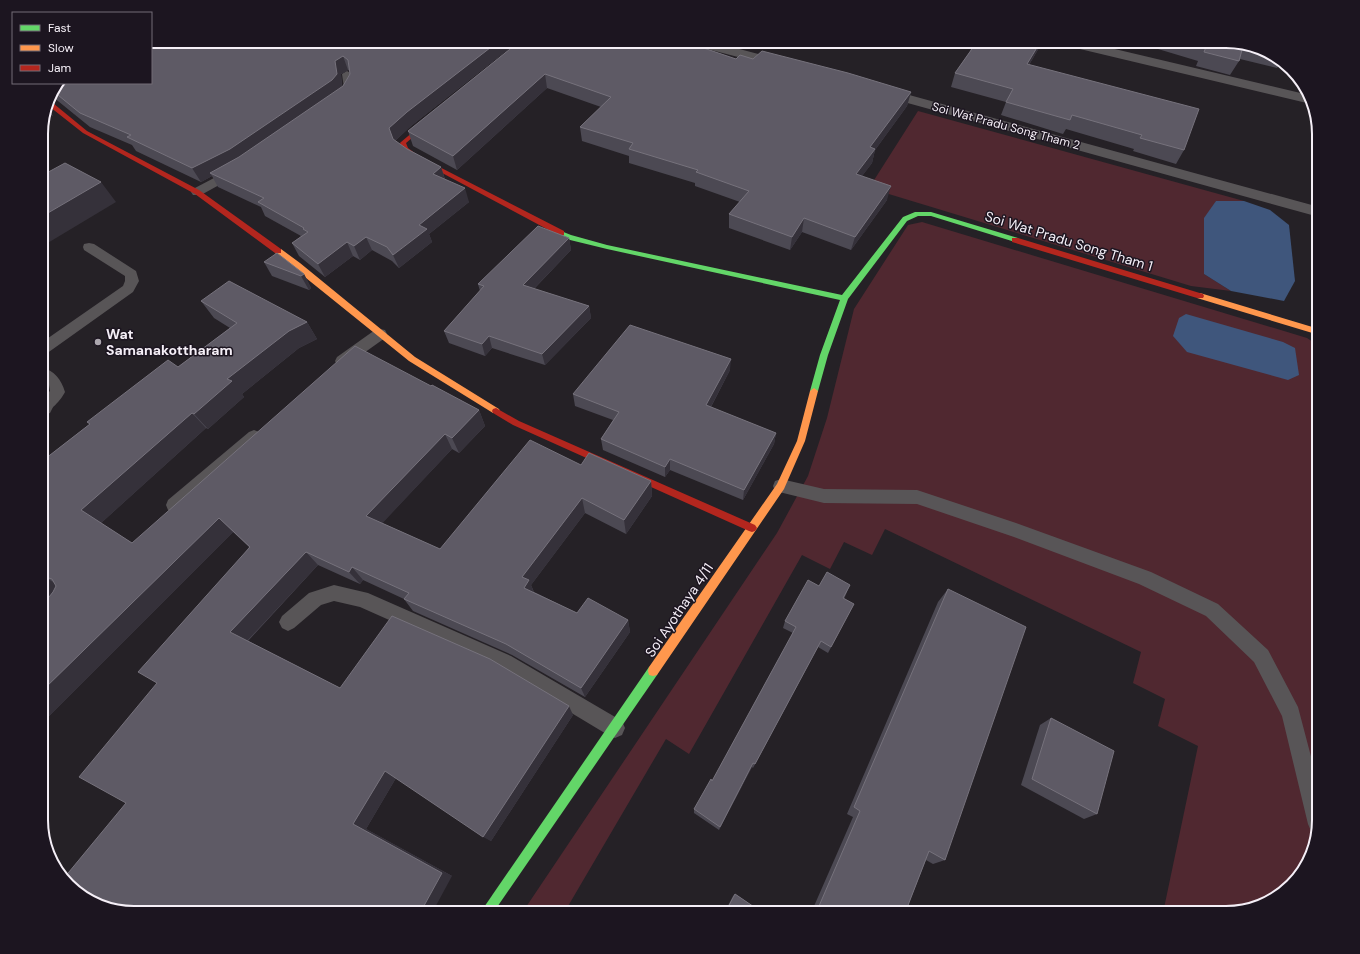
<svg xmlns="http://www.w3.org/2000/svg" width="1360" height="954" font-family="'DM Sans',sans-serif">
	<rect width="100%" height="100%" fill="#252126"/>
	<!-- green -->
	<g fill="#502830">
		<polygon points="918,111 1244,201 1216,201 1204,274 1231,291 1191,286 869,188"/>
		<polygon points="922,222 1307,338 1319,346 1319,820 1303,872 1272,901 1226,913 1163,913 1198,746 1158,726 1165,699 1133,683 1141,652 885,529 872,555 844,542 830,569 802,555 689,754 666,739 564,913 522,913 777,533 808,476 827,418 854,309 908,225"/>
	</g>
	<!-- water -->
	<g fill="#3f567c">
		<polygon points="1216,201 1244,201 1270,210 1289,225 1295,281 1284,301 1231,291 1204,274 1204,218"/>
		<polygon points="1186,314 1283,342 1295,348 1299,375 1288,380 1187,352 1173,336 1179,318"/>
	</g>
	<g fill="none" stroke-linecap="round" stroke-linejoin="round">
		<!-- lane -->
		<g fill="#585557" fill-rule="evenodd">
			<polygon points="347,71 352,74 354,88 347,99 343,100 338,97 344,88 342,74"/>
			<polygon points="235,167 239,168 241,171 239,174 201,195 193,195 191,192 193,189"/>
			<polygon points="89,243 94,244 136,271 139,281 133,292 46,354 41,355 41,343 123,286 125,281 125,276 84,250 83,247 84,244"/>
			<polygon points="380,329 385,330 387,334 385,338 347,365 342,366 337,365 335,361 337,357 375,330"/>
			<path d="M 41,367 C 55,371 61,379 65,392 C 61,400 50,413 41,412 L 41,399 L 50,391 L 49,385 L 41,380 Z"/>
			<polygon points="254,430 259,432 262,436 259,440 180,510 174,512 168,510 166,505 168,500 249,432"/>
			<polygon points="781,479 824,489 917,490 1016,523 1151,572 1218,604 1268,650 1298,707 1319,787 1319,820 1315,833 1311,831 1308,824 1282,716 1254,662 1206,616 1139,584 1014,537 917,504 824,503 775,491 773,486 775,481"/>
			<polygon points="334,585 368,593 511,656 622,721 625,728 622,735 615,738 608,735 497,668 360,607 334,601 321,605 294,628 288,631 282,628 279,622 282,616 309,593"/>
		</g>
		<!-- street -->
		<g fill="#585557" fill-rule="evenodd">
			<polygon points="686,41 709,41 789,62 791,65 789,68 784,69 688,44"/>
			<polygon points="1057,41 1081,41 1309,95 1311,104 1059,44"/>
			<polygon points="880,87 1319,207 1319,217 875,94 873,91 875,88"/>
			<polygon points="41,399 50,401 53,407 50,413 41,416"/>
		</g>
		<!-- fast -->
		<g fill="#63d668" fill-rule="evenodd">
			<polygon points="915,212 931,212 1018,238 1019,240 1015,242 931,216 918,216 907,221 848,299 828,355 818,391 814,394 810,391 820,355 840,300 607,249 566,239 557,233 561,231 571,235 607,245 842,295 903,217"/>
			<polygon points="653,666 657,667 658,671 657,675 493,913 480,913 649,667"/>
		</g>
		<!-- slow -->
		<g fill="#ff974d" fill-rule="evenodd">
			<polygon points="275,249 281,249 300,263 415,357 499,409 500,411 499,413 493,413 409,361 275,253"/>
			<polygon points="1200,293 1319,329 1319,335 1197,298 1197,294"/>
			<polygon points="814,388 818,391 805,441 784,489 657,675 653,676 649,675 648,671 649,667 777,484 797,441 810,391"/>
		</g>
		<!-- jam -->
		<g fill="#b3261e" fill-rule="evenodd">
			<polygon points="48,99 87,131 199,190 281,249 281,253 275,253 195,194 83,133 50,107 47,104"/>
			<polygon points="432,116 437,117 406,143 408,148 420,157 564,231 564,235 558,235 416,159 403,150 400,143 401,142"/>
			<polygon points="1012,238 1018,238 1203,294 1204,296 1203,298 1197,298 1012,242"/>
			<polygon points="496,408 519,421 755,525 757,528 755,531 752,532 749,531 513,425 493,413 492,411 493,409"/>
		</g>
	</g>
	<!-- wall -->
	<g fill="#4c4953" fill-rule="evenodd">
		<path d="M 151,41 L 519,41 L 411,126 L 395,141 L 407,149 L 441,167 L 445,179 L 469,202 L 429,234 L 432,242 L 399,268 L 392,261 L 372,250 L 360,260 L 353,256 L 325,277 L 299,256 L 292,243 L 301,236 L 265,216 L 261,207 L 218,187 L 212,176 L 201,182 L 136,151 L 132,145 L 90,127 L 53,97 L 50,96 L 58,83 ZM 348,70 L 350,71 L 350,74 L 342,87 L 341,74 Z"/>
		<polygon points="520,41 736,59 753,59 911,92 907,106 875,150 872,163 862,176 887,200 851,250 802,232 790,250 729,228 729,214 740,202 695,186 695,183 629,163 629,156 582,141 580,127 601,107 547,88 457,170 413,146 408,131"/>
		<polygon points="878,41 911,41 905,49"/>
		<polygon points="975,41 1043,41 1029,65 1184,150 1176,164 1133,151 1134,149 1066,129 1063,134 1001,115 1006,102 951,87 955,73 970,52 972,45"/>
		<polygon points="1147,41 1226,41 1278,57 1282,61 1277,68 1240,59 1239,61 1230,75 1196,66 1198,61 1158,49 1160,45"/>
		<polygon points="46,106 53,116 45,112"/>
		<polygon points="569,238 571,250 534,289 589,306 591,318 545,365 492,348 485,356 449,343 444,331 480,291 478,284"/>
		<polygon points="264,262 304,274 311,288 309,290 272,276"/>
		<polygon points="201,301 307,322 317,339 299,348 242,394 244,397 208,429 206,428 101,523 132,543 431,386 479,410 485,426 459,453 452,449 382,523 440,549 581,465 651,481 652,496 626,534 585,513 531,585 534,592 577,613 628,620 630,632 585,697 512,655 413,611 404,599 363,580 360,584 318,565 248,641 340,688 573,715 491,841 396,778 366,829 452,876 85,894 126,803 157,683 249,547 233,532 46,719 41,717 41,462 90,424 87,422 178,367 230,328 214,318"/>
		<polygon points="730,370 711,407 776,433 774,444 743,500 670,470 665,477 603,450 601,439 613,420 575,406 573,394"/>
		<polygon points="850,585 844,599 854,604 828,653 818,647 753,768 752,767 719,830 694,813 694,809 712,781 793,633 783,628 785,621 819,586"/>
		<polygon points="948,589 945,860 933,864 926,860 905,913 811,913 853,817 847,814 938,602"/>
		<polygon points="1051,718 1097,814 1084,819 1021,785 1040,725"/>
		<polygon points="735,894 763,913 724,913 733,896"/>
	</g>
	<!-- shaded-wall -->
	<g fill="#35313a">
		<polygon points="499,41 519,41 411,126 394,142 389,128 407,112"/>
		<polygon points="907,41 911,41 905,49"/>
		<polygon points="1041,41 1043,41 1021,78 1027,64"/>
		<polygon points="343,56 348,70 341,74 342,88 237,163 210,173 212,176 201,182 192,168 335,61"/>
		<polygon points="545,74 547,88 457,170 453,156"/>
		<polygon points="911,92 907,106 875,150 872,163 853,188 856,174 870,147"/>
		<polygon points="441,167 445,180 433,174"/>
		<polygon points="101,182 116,202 41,247 41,217"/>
		<polygon points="891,186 887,200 851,250 855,237"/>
		<polygon points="465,188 469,202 429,234 432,242 399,268 393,255 419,225"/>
		<polygon points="804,218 802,232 790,250 792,237"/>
		<polygon points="366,237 372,250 360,260 354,246"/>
		<polygon points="569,238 571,250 526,297 523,285"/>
		<polygon points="347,242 353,256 325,277 318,264"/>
		<polygon points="304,274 311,288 309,290 301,276"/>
		<polygon points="589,306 591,318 545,365 542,354"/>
		<polygon points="307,322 317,339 299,348 242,394 244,397 208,429 194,414 227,379 289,331"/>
		<polygon points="489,336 492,348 485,356 482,344"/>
		<polygon points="731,359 730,370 706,416 706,405"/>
		<polygon points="479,410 485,426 459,453 452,438"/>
		<polygon points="192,413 206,428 100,524 81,510"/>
		<polygon points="776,433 774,444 743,500 744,490"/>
		<polygon points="445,434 452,449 376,530 366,516"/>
		<polygon points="670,459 670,470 665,477 665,467"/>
		<polygon points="651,481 652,496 626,534 624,520"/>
		<polygon points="582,498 585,513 531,585 534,593 524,588 522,577"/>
		<polygon points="219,518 233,532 46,719 41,717 41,692"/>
		<polygon points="306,552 318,565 245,643 230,632"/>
		<polygon points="352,567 363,580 360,584 349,572"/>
		<polygon points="45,577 66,590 41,609 41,578"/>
		<polygon points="628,620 630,632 585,697 581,688"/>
		<polygon points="821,641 818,647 753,768 755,764"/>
		<polygon points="569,706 573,715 491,841 483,837"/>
		<polygon points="753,763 752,767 719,830 720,827"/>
		<polygon points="385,771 396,778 366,829 452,876 432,913 420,913 353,824"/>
	</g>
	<!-- building -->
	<g fill="#5e5a65" stroke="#76727c">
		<polygon points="151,41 499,41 407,112 389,128 393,139 407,149 441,167 433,174 465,188 419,225 427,229 393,255 387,247 366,237 354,246 347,242 318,264 292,243 308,232 303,229 304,228 258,202 264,198 210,173 239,157 343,86 350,74 348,60 343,56 335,61 337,74 332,80 230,149 192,168 127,137 131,135 80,113 53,91 58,83 151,83"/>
		<polygon points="520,41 683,41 736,59 740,55 753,59 762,51 848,73 911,92 870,147 875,149 856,174 891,186 855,237 804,218 792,237 729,214 749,191 696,172 698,170 629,149 633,143 580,127 611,97 545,74 453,156 409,132 408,131"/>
		<polygon points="975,41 1041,41 1027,64 1199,109 1184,150 1140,138 1142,135 1072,115 1070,120 1006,102 1013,89 955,73 974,46 972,45"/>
		<polygon points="1184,41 1226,41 1243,46 1239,61 1204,52 1206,47"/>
		<polygon points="65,163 101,182 41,217 41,176"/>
		<polygon points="538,226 569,238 523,285 589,306 542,354 489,336 482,344 444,331 484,286 478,284"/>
		<polygon points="277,253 304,274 301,276 264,262"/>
		<polygon points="229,281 307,322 289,331 227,379 232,381 194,414 192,413 81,510 132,543 355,346 431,386 432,385 479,410 452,438 445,434 366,516 440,549 530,440 581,465 589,453 651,481 624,520 582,498 522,577 529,580 524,588 577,613 588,598 628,620 581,688 506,644 404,599 409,593 352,567 349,572 306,552 230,632 340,688 392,616 490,659 569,706 483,837 385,771 353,824 442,873 420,913 134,913 82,897 85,894 66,881 64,878 126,803 79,777 157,683 138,672 250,547 219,518 41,692 41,605 45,602 53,592 56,586 52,579 45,577 41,578 41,462 90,424 87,422 168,360 178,367 237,323 201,301"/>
		<polygon points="630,325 731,359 706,405 776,433 744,490 670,459 665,467 601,439 619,412 573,394"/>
		<polygon points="827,572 850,585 843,598 854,604 831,647 821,641 755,764 753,763 720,827 694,809 711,779 712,781 796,627 785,621 808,580 819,586"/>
		<polygon points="948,589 1026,627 945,860 929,851 905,913 816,913 860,811 854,807"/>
		<polygon points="1051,718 1114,751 1097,814 1032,779"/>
		<polygon points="735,894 763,913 725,913"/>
	</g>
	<!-- markers -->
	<circle fill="#aca7ae" stroke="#1c1520" stroke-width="1.5" cx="98" cy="342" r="4"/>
	<g text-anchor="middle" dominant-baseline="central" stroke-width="3" stroke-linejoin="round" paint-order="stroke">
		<!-- far-street labels -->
		<g font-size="12" fill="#f5eff7" stroke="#1c1520">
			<text transform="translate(1006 126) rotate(15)">Soi Wat Pradu Song Tham 2</text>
		</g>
		<!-- street labels -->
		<g font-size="14" fill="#f5eff7" stroke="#1c1520">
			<text transform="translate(1069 241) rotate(17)">Soi Wat Pradu Song Tham 1</text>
			<text transform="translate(679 610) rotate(-56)">Soi Ayothaya 4/11</text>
		</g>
		<!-- poi labels -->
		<g font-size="14" font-weight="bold" fill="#f5eff7" stroke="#1c1520" text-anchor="start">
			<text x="106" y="334">Wat<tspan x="106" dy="16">Samanakottharam</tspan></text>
		</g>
	</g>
	<!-- crop -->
	<path d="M0 0H1360V954H0ZM134 48H1226A86 86 0 0 1 1312 134V820A86 86 0 0 1 1226 906H134A86 86 0 0 1 48 820V134A86 86 0 0 1 134 48Z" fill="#1c1520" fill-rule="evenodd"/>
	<path fill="none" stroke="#f5eff7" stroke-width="2" d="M134 48H1226A86 86 0 0 1 1312 134V820A86 86 0 0 1 1226 906H134A86 86 0 0 1 48 820V134A86 86 0 0 1 134 48Z"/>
	<!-- legend -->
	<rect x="12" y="12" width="140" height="72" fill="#1c1520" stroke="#736c76"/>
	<rect x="20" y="25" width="20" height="6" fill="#63d668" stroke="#736c76"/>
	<text x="48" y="32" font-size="12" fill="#f5eff7">Fast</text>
	<rect x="20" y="45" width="20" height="6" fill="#ff974d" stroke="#736c76"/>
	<text x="48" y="52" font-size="12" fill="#f5eff7">Slow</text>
	<rect x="20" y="65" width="20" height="6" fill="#b3261e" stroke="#736c76"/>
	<text x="48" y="72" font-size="12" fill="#f5eff7">Jam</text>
</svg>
